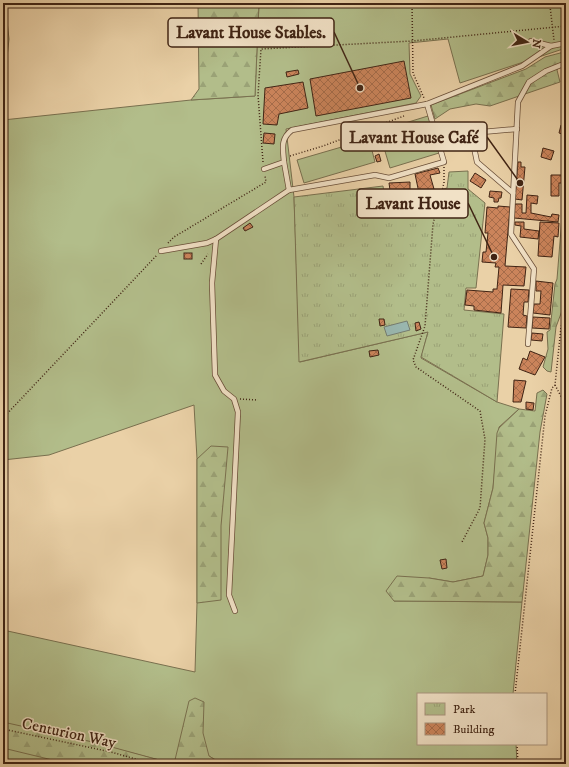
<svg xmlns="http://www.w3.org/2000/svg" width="569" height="767" font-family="'IM FELL DW Pica',serif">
	<defs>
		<pattern id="forest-firs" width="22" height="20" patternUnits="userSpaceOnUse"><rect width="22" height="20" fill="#b2bd8a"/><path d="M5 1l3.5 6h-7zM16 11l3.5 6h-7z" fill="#9aa276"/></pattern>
		<pattern id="park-tufts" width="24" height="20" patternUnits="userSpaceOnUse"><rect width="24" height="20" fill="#b2bd8a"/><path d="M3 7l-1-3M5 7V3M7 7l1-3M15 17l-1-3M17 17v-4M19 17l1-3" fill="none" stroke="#9aa276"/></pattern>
		<pattern id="building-cross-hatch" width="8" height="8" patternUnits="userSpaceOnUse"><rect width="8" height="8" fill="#cb845b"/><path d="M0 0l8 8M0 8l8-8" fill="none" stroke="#a66c4a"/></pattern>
	</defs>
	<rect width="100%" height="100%" fill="#ead1a7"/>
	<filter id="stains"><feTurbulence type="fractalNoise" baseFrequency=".005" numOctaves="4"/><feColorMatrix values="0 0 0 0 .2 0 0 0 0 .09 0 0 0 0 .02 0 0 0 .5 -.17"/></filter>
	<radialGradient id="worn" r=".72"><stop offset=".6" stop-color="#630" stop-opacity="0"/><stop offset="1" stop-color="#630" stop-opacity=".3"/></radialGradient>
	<!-- grass -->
	<g fill="#b2bd8a" stroke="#79704f">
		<polygon points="259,3 566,3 566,48 460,83 448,39 409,43 410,74 421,96 416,103 286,129 294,197 300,362 428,332 421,358 497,402 519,409 499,427 493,488 484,523 488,538 488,555 483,576 453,582 429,578 394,601 522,602 513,694 418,694 418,744 516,744 517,764 222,764 209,756 174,764 83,740 75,764 3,764 3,630 195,672 197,603 197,459 194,405 49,455 3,460 3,120 191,100 255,96"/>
		<polygon points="428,116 439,153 390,168 379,131"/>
		<polygon points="369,139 375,162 304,183 297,160"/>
	</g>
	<!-- forest -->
	<g fill="url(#forest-firs)" stroke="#79704f">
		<polygon points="3,3 5,3 9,39 3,95"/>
		<polygon points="198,3 259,3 255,96 191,100 199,89"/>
		<polygon points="564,52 566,59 557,70 560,82 490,106 476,104 450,109 435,119 431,105 526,69 545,57"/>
		<polygon points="565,214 566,300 556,327 551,372 547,371 543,367 548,349 547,332 550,330 555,284 557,279 562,217"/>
		<polygon points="543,390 547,394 540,432 522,602 394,601 386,591 397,576 429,578 453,582 483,576 488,555 488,538 484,523 493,488 497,433 499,428 519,409 535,411 537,393"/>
		<polygon points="211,446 228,447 221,526 221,600 197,603 197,459"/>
		<polygon points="195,698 204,702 203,733 209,756 222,764 69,764 3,748 3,722 97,743 174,764 189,701"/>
	</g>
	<!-- park -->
	<polygon fill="url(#park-tufts)" stroke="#79704f" points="468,171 468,189 485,203 476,288 466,288 464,310 504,314 497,402 421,357 428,332 299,362 294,197 383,186 384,193 409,193 419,196 447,188 449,172"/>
	<!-- water -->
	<polygon fill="#99b6ae" stroke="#757c70" points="407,321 410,330 387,336 384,327"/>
	<!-- building -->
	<g fill="url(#building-cross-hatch)" stroke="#402414">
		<polygon points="404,61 411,98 316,116 310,79"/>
		<polygon points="298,70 299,74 287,77 286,72"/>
		<polygon points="303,82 308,108 279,114 277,125 263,124 265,88"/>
		<polygon points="561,125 566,127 566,135 559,133"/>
		<polygon points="264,133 275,134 274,144 263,143"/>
		<polygon points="543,148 554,151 551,160 541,157"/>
		<polygon points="379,154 381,161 377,162 375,156"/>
		<polygon points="518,162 521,162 521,167 525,167 522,200 515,199"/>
		<polygon points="438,168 440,173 430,175 434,189 419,193 415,174"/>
		<polygon points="475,173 486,180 481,188 470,181"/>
		<polygon points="551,175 566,175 566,183 559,183 559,196 551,196"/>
		<polygon points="410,182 410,189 390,190 389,183"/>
		<polygon points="490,191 502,192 501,198 499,198 498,202 494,202 494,198 489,197"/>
		<polygon points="527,195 538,196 537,204 531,203 531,213 551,217 552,214 559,215 558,222 514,218 515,204 522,204 522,213 526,213"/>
		<polygon points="498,206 510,207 505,266 526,267 524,286 503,285 501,313 474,310 474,306 465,305 467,290 493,292 493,289 497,289 499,267 495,267 496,263 482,262 483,252 486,252 488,233 485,233 487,207 498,208"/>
		<polygon points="515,222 524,222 524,229 539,231 538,239 520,237 521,226 515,225"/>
		<polygon points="540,222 559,223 558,237 554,236 552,257 538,256"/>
		<polygon points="250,223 253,227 245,231 243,228"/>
		<rect x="184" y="253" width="8" height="6"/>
		<polygon points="536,281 553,283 550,315 533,313 534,304 540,304 541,291 536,291"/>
		<polygon points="511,289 529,290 528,302 524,302 523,315 527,316 526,328 508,327"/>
		<polygon points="533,317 550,318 549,329 532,328"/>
		<polygon points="379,319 384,319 385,325 380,326"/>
		<polygon points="419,322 421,329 416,331 415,323"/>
		<polygon points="532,333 543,334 542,341 531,340"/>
		<polygon points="378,350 379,355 370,357 369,351"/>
		<polygon points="530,351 545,357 535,375 519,369 523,358 527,360"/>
		<polygon points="514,380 526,381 521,402 513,402"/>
		<polygon points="526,402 534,403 533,410 526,409"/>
		<polygon points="446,559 447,568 442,569 440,560"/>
	</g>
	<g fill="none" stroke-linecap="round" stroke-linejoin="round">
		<!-- service casing -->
		<g stroke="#6a4f39" stroke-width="6">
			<g id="service">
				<polyline points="531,41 551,46"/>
				<polyline points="284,162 289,190 375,175 389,178 444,162 427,104"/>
				<path d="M 264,169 L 284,162 C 283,149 280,139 292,130 L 427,104 L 522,66 L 551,46 L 566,43"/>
				<polyline points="513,193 477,162 471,133 517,129"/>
				<polyline points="216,239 212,283 215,375 224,391 234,399 238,412 229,595 235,611"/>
				<polyline points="161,251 207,243 216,239 289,190"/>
				<polyline points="528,344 534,269 511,234 518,102 529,82 546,71 566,63"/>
			</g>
		</g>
		<!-- path -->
		<g stroke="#402414" stroke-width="1.5" stroke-dasharray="1 2" stroke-linecap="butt">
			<polyline points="412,3 413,73 424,98"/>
			<polyline points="550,6 554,40"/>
			<polyline points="290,156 323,146 404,116"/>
			<polyline points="263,162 258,95 261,49 412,41 566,26"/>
			<polyline points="444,167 444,183 433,224 425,326 413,360 416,367 480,411 485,439 480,508 462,542"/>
			<polyline points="168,243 174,237 266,182 265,176"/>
			<polyline points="201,264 208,254"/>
			<polyline points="555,385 566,406"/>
			<polyline points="240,399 258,400"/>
			<polyline points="3,418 157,255"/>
			<polyline points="515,694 545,416 552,388 555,385 561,327 566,309"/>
			<polyline points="3,729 111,752 153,764"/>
			<polyline points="517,744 518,764"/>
		</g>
		<!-- service -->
		<use href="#service" stroke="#f1e1c6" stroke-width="4.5"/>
	</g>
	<g text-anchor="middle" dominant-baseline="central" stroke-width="3" stroke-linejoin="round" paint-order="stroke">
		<!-- street labels -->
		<g font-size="16" fill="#402414" stroke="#f1e1c6">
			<text transform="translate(69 733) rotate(12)">Centurion Way</text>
		</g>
	</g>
	<!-- callouts -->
	<path fill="none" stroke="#402414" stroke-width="1.5" d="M360 88L334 32M520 183L487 137M494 257L468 203"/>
	<g fill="#402414" stroke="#f1e1c6" stroke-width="1.5">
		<circle cx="360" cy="88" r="4"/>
		<circle cx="520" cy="183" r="4"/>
		<circle cx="494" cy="257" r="4"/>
	</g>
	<g fill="#f1e1c6" stroke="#402414" stroke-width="1.5">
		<rect x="168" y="18" width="166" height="29" rx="4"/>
		<rect x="341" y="122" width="146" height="29" rx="4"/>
		<rect x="357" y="189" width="111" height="29" rx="4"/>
	</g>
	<g font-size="17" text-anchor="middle" font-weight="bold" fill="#402414">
		<text x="251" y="38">Lavant House Stables.</text>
		<text x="414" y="143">Lavant House Café</text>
		<text x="413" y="209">Lavant House</text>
	</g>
	<!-- margin -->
	<rect width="569" height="767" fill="none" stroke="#ead1a7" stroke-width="16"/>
	<rect x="4" y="4" width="561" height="759" fill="none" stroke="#402414" stroke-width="2"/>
	<rect x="8" y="8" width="553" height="751" fill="none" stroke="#402414"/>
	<!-- legend -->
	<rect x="417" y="693" width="130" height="52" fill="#f1e1c6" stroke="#aa957f"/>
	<rect x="425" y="703" width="20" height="12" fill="url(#park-tufts)" stroke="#aa957f"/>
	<text x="453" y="713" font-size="12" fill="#402414">Park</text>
	<rect x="425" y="723" width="20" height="12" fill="url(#building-cross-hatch)" stroke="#aa957f"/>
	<text x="453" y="733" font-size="12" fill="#402414">Building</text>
	<!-- north arrow -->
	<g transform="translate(527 42) rotate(100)" stroke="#f1e1c6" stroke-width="3" paint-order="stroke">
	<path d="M0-3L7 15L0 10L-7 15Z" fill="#402414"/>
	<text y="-6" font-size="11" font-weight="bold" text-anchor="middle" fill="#402414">N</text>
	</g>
	<rect width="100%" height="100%" filter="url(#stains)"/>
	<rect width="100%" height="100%" fill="url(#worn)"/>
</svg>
